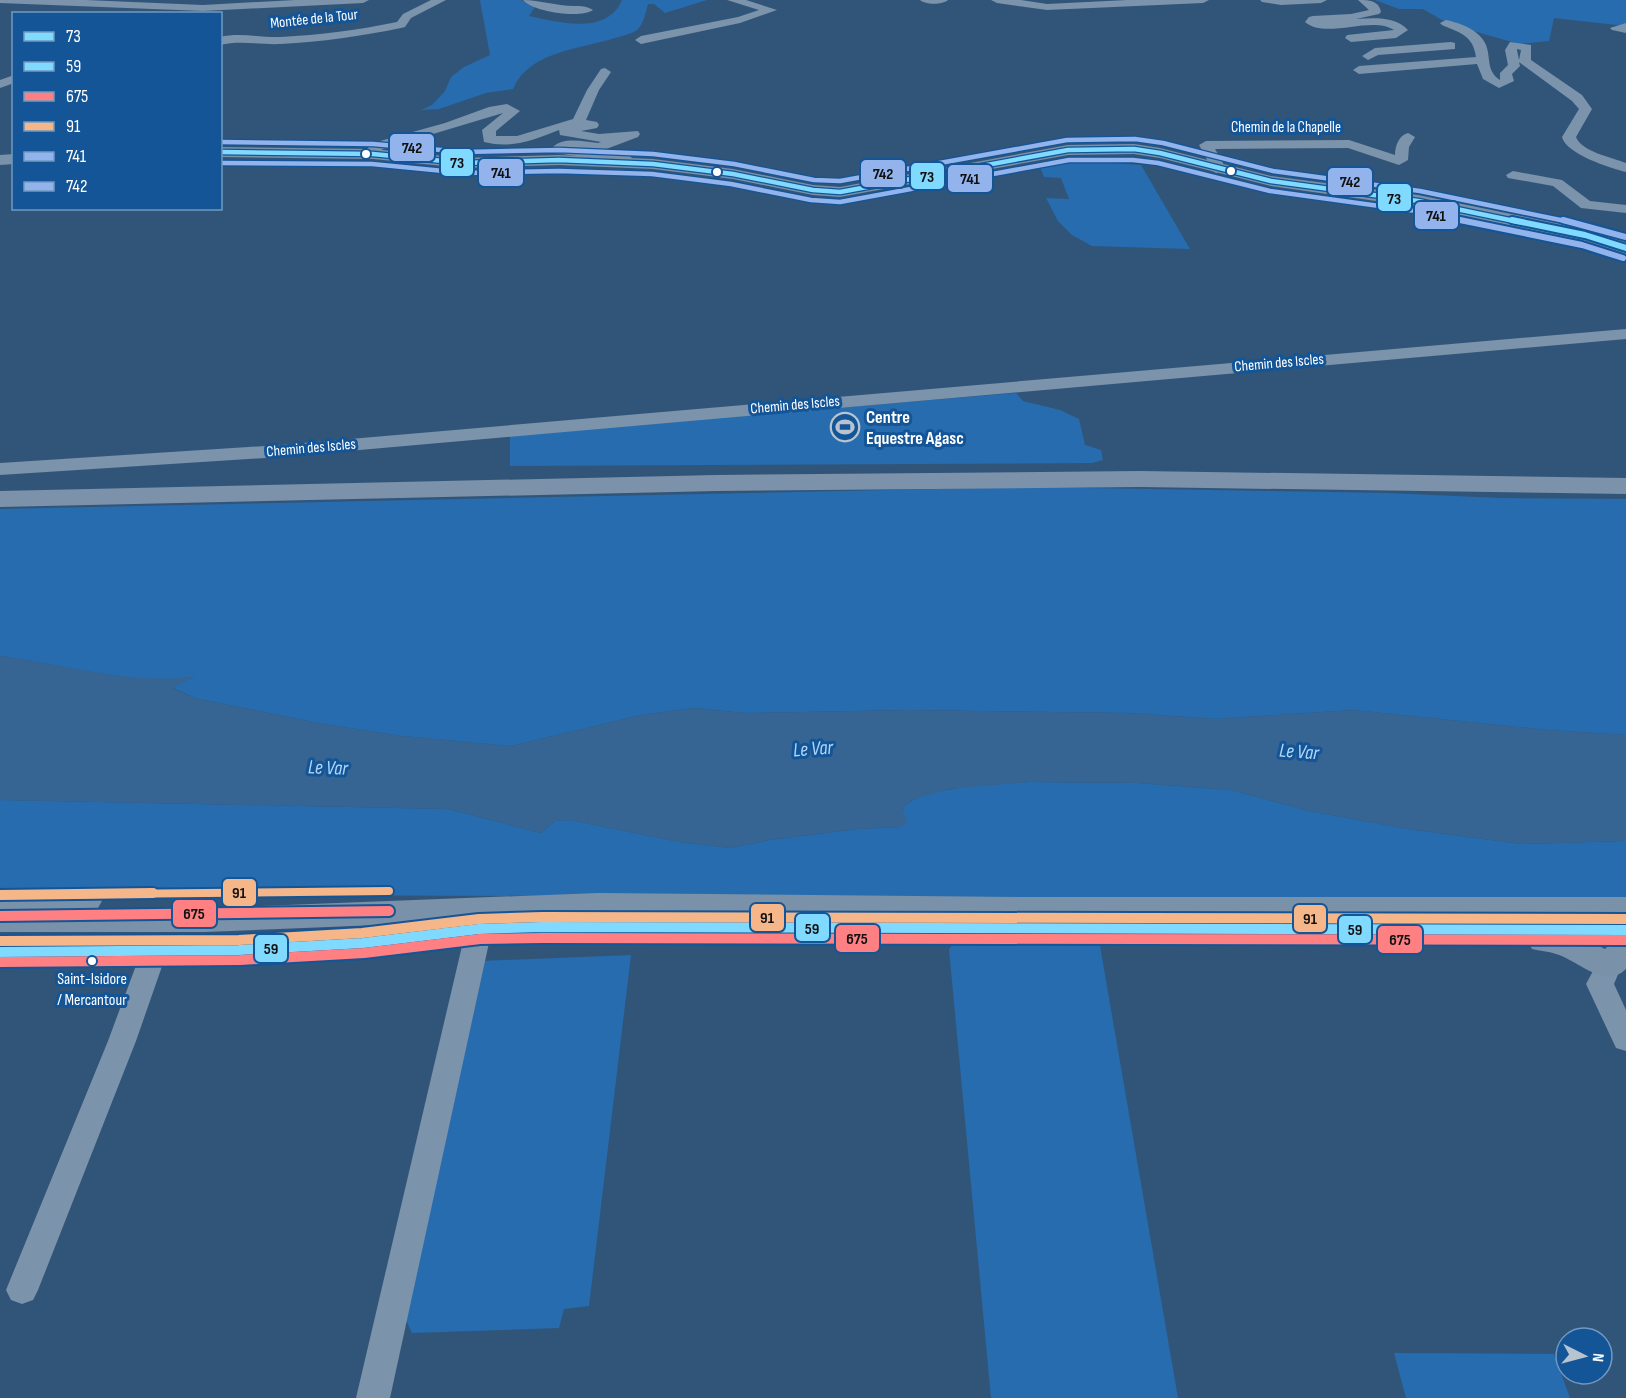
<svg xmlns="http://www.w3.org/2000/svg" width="1626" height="1398" font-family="'Sofia Sans Condensed',sans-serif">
	<rect width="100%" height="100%" fill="#315579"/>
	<!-- green -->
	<g fill="#276cae">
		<path d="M 480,0 L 521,0 L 535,7 L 529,16 C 558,22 607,36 622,0 L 707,0 L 665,13 L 654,4 L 648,4 C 645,14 644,23 637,30 C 631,34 622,36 615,38 C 581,49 529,51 513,89 L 486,93 L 439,109 L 421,110 L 432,105 L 445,91 L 451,77 L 464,67 L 490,55 Z"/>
		<polygon points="1375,0 1626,0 1626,26 1554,18 1549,41 1519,44 1449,24 1423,9 1399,9"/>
		<polygon points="1076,157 1091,157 1094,162 1141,165 1190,249 1092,246 1072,235 1058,221 1046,198 1069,199 1061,178 1044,177 1039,164"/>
		<polygon points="1016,393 1023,401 1060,410 1079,419 1085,445 1101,450 1103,460 1092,463 510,466 510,435"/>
		<path d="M 1027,487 L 1388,493 L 1500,498 L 1626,499 L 1626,735 L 1549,730 L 1353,710 L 1216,719 L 1129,713 L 908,710 L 744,713 L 695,708 L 641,715 L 511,746 L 402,736 L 323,724 L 195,698 L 171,687 L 194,677 C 134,686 60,664 0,656 L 0,509 Z"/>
		<path d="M 1029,782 L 1138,783 L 1231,790 L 1309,811 L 1408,829 L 1521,844 L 1626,841 L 1626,900 L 0,894 L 0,800 L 448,809 L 541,833 L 555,821 L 570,820 L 679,842 L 730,848 L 770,840 L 858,829 L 900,827 C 901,822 900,813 903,809 C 915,786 1004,784 1029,782 Z"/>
		<polygon points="958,939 1099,940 1178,1398 991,1398 949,949"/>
		<polygon points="631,955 589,1306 564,1309 559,1328 412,1333 405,1318 481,961"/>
		<polygon points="1394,1353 1554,1354 1570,1398 1406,1398"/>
	</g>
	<!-- water -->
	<path fill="#366593" d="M 0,656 C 65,664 132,686 197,676 L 172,688 L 195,698 L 323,724 L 402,736 L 511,746 L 641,715 L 695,708 L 744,713 L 908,710 L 1129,713 L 1216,719 L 1353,710 L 1549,730 L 1626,735 L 1626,841 L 1521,844 L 1408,829 L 1309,811 L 1231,790 L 1138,783 L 1029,782 L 949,789 L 912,800 L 902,809 L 908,821 L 901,827 L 858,829 L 770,840 L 730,848 L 679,842 L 570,820 L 555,821 L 541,833 L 448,809 L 0,800 Z"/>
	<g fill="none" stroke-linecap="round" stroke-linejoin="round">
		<!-- minor -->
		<g fill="#7b93ab" fill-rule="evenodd">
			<polygon points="0,0 86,0 203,5 295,0 369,0 363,3 203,11 0,3"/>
			<path d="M 431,0 L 446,0 L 411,18 L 405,27 L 401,28 C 362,36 321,42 281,44 C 260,45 240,40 220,45 L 220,37 C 240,32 261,38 281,37 C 319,35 359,30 397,22 L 403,14 Z"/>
			<path d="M 523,0 C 540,0 556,6 574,6 C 581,6 587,6 593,10 C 581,19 533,12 523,0 Z"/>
			<polygon points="727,0 746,0 777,10 740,23 641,44 635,40 641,36 738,17 759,10"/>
			<path d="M 920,0 L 948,0 C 942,5 926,5 920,0 Z"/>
			<polygon points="991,0 1021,0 1047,4 1127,0 1209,0 1203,3 1047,10 997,3"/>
			<polygon points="1260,0 1327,0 1321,3 1281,5 1262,2"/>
			<path d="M 1358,0 C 1368,0 1379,0 1381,12 L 1379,14 L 1356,19 C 1374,18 1395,16 1408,30 L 1396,38 L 1351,42 L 1345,38 L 1347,35 L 1394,30 C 1371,15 1326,40 1305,22 L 1309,17 L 1313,16 L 1351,14 L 1369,10 Z"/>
			<path d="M 1446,20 C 1460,23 1480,30 1486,45 C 1491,58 1486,71 1500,80 L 1500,73 L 1508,65 L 1505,50 L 1510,42 L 1531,45 L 1531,60 L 1582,95 L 1592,109 L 1576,137 C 1582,152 1611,157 1626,163 L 1626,172 C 1610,168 1566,154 1562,137 L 1579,109 L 1572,101 L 1519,62 L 1520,66 L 1512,74 L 1514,81 L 1499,88 L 1483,79 L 1477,64 L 1359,74 L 1353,70 L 1359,66 L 1476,57 C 1473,35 1460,33 1442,25 L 1440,23 ZM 1517,49 L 1521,50 L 1519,60 L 1517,50 Z"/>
			<polygon points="1626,23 1626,33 1612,30 1610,28"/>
			<polygon points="1451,42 1455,43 1455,49 1378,55 1368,60 1362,56 1375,48"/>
			<path d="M 605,68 L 611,72 L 599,90 L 586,120 L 597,122 L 599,125 L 597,128 L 581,131 L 599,134 L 638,131 L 640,134 L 638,137 L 601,151 L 629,155 L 636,162 L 634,165 L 629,166 L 620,162 L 555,153 L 552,148 C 563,136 584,142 598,143 L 601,142 L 560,135 L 559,130 C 534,140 512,149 484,142 L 482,130 L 503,113 L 383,149 L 368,158 L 361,154 L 373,143 L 445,123 L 489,107 L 507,104 L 520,111 L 496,131 L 496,136 L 517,136 L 573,119 L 587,90 L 601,69 Z"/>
			<polygon points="14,75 14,83 0,88 0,80"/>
			<path d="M 1408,133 L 1415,137 L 1409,147 L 1408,160 L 1399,165 L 1348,148 L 1215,149 L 1224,165 L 1221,172 L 1216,173 L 1209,169 L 1210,165 L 1199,145 L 1206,141 L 1349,140 L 1395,155 C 1395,146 1399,135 1408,133 Z"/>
			<polygon points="1513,171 1562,180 1590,201 1626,205 1626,213 1581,208 1553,186 1508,178 1506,175"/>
			<polygon points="1626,329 1626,339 280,457 0,475 0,463 280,445"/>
			<polygon points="479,920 488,922 492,929 390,1398 356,1398 466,929 470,922"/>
			<polygon points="154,942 163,945 167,952 136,1041 38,1290 33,1300 22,1304 11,1300 6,1290 108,1041 141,952 145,945"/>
			<polygon points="1609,955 1618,958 1622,965 1614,984 1626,1010 1626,1051 1616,1048 1586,984 1600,958"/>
		</g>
		<!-- major -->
		<g fill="#7991a9" fill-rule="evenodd">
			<polygon points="1134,144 1160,148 1271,176 1418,195 1585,229 1626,242 1626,254 1581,240 1418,207 1271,186 1160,158 1134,154 1068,155 840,197 813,195 733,179 653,169 559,165 464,168 373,159 220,157 220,147 373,149 464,158 559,155 653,159 733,169 813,185 840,187 1068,145"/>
			<polygon points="14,154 14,164 0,165 0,155"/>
			<path d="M 0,888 L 86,890 L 98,893 L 102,901 L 98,908 L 205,908 L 598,893 L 1025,897 L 1626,897 L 1626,969 C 1604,990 1578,960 1556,954 C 1548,951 1540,951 1532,949 L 1528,942 L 506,940 L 493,934 L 491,937 L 479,941 L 363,955 L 239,962 L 0,964 L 0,940 C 143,939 286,940 428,923 L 205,932 L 0,932 ZM 1591,942 L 1612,942 L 1605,949 Z"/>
		</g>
		<!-- highway -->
		<polygon fill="#7c92aa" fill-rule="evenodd" points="1140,471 1626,478 1626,494 1140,487 716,491 0,507 0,491 716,475"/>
		<!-- bus-1-far1 casing -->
		<g stroke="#135597" stroke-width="7">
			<polyline id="bus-1-far1" points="220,152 373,154 464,163 559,160 653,164 733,174 813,190 840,192 1068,150 1134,149 1160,153 1271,181 1418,201 1519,222"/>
		</g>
		<!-- bus-1 casing -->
		<g stroke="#135597" stroke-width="10">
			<polyline id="bus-1" points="1512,220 1585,235 1626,248"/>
		</g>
		<!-- bus-2 casing -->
		<g stroke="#135597" stroke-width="14">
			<polyline id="bus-2" points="0,952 239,950 363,943 479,929 542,927 1626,930"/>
		</g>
		<!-- bus-3 casing -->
		<g stroke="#135597" stroke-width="14">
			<g id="bus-3">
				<polyline points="0,916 389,911"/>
				<polyline points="0,962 240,960 364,953 480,939 542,938 1626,940"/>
			</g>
		</g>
		<!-- bus-4-far1 casing -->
		<g stroke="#135597" stroke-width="12">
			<polyline id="bus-4-far1" points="7,895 389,891"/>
		</g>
		<!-- bus-4 casing -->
		<g stroke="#135597" stroke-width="14">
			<g id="bus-4">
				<polyline points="0,895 153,893"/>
				<polyline points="0,941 239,940 362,933 479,919 542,917 1626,919"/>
			</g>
		</g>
		<!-- bus-5-far1 casing -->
		<g stroke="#135597" stroke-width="7">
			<polyline id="bus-5-far1" points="220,163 372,164 464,173 559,171 652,174 731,184 811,200 840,202 1069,160 1133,160 1158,163 1270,191 1416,211 1468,222"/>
		</g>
		<!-- bus-5 casing -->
		<g stroke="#135597" stroke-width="10">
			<polyline id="bus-5" points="1460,220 1582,245 1623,258"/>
		</g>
		<!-- bus-6-far1 casing -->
		<g stroke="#135597" stroke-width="7">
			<polyline id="bus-6-far1" points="220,142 373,144 464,152 559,150 653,154 734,164 814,180 840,181 1067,140 1135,139 1163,143 1273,171 1420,191 1570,222"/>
		</g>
		<!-- bus-6 casing -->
		<g stroke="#135597" stroke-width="10">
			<polyline id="bus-6" points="1563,220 1626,237"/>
		</g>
		<!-- bus-1-far1 -->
		<use href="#bus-1-far1" stroke="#80d9ff" stroke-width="4.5"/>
		<!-- bus-1 -->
		<use href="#bus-1" stroke="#80d9ff" stroke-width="6"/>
		<!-- bus-2 -->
		<use href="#bus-2" stroke="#80d9ff" stroke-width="10"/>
		<!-- bus-3 -->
		<use href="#bus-3" stroke="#ff8082" stroke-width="10"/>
		<!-- bus-4-far1 -->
		<use href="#bus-4-far1" stroke="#f5b68a" stroke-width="8"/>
		<!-- bus-4 -->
		<use href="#bus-4" stroke="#f5b68a" stroke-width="10"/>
		<!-- bus-5-far1 -->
		<use href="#bus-5-far1" stroke="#93b3ec" stroke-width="4.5"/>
		<!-- bus-5 -->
		<use href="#bus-5" stroke="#93b3ec" stroke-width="6"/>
		<!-- bus-6-far1 -->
		<use href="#bus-6-far1" stroke="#93b3ec" stroke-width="4.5"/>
		<!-- bus-6 -->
		<use href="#bus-6" stroke="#93b3ec" stroke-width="6"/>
	</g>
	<!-- icons -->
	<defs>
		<g id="stadium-ring" transform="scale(1.5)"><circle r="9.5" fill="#135597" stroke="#b7c4d0" stroke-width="1.5"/><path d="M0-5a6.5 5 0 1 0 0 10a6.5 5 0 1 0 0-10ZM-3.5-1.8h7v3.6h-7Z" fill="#b7c4d0"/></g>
	</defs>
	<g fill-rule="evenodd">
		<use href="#stadium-ring" x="845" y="427"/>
	</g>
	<!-- markers -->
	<g fill="#fff" stroke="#135597" stroke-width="2">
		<circle cx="366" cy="154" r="5"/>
		<circle cx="1231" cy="171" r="5"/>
		<circle cx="717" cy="172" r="5"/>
		<circle cx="92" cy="961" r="5"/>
	</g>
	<g text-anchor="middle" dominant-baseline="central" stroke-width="6" stroke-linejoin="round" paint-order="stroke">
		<!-- far-street labels -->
		<g font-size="15" fill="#fff" stroke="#135597">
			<text transform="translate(314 19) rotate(-6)">Montée de la Tour</text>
			<text x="1286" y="127">Chemin de la Chapelle</text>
			<text transform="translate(1279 363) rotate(-5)">Chemin des Iscles</text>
			<text transform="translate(795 405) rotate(-5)">Chemin des Iscles</text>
			<text transform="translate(311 448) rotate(-5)">Chemin des Iscles</text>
		</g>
		<!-- bus labels -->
		<g font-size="16" fill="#fff" stroke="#135597">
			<text x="92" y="979">Saint-Isidore<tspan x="92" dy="21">/ Mercantour</tspan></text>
		</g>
		<!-- poi labels -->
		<g font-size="18" font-weight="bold" fill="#fff" stroke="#135597" text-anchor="start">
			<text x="866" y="417">Centre<tspan x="866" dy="21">Equestre Agasc</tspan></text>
		</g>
		<!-- water labels -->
		<g font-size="20" font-style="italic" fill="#b0d7f9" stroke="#135597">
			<text transform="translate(813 749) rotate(-4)">Le Var</text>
			<text transform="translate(1299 752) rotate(4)">Le Var</text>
			<text transform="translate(328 768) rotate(2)">Le Var</text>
		</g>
	</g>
	<g stroke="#135597" stroke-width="2">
		<rect x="389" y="133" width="46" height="29" rx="6" fill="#93b3ec"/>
		<rect x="440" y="148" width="34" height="29" rx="6" fill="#80d9ff"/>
		<rect x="478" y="158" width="46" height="29" rx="6" fill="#93b3ec"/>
		<rect x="860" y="159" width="46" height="29" rx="6" fill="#93b3ec"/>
		<rect x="910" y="162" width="35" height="28" rx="6" fill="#80d9ff"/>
		<rect x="947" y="164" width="46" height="29" rx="6" fill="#93b3ec"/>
		<rect x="1327" y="167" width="46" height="29" rx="6" fill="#93b3ec"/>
		<rect x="1377" y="183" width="35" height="29" rx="6" fill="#80d9ff"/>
		<rect x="1414" y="201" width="45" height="29" rx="6" fill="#93b3ec"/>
		<rect x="222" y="878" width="35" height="29" rx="6" fill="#f5b68a"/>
		<rect x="172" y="899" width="45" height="29" rx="6" fill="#ff8082"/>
		<rect x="750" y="903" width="35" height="29" rx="6" fill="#f5b68a"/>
		<rect x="1293" y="904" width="34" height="29" rx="6" fill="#f5b68a"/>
		<rect x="795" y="913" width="35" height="29" rx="6" fill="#80d9ff"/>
		<rect x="1338" y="915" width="34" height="29" rx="6" fill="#80d9ff"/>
		<rect x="835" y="924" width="45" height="29" rx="6" fill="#ff8082"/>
		<rect x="1377" y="925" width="46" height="29" rx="6" fill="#ff8082"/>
		<rect x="254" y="934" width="34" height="29" rx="6" fill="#80d9ff"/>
	</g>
	<g font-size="16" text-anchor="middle" font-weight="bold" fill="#111">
		<text x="412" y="153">742</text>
		<text x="457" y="168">73</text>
		<text x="501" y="178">741</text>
		<text x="883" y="179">742</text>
		<text x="927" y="182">73</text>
		<text x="970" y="184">741</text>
		<text x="1350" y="187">742</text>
		<text x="1394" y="204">73</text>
		<text x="1436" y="221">741</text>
		<text x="239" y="898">91</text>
		<text x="194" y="919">675</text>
		<text x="767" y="923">91</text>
		<text x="1310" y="924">91</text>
		<text x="812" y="934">59</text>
		<text x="1355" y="935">59</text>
		<text x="857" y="944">675</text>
		<text x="1400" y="945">675</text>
		<text x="271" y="954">59</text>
	</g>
	<!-- legend -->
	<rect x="12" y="12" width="210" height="198" fill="#135597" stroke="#7199c1" stroke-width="1.5"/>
	<rect x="24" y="32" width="30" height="9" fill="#80d9ff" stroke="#7199c1" stroke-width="1.5"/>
	<text x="66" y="42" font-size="18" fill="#ffffff">73</text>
	<rect x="24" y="62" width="30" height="9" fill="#80d9ff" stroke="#7199c1" stroke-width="1.5"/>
	<text x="66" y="72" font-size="18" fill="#ffffff">59</text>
	<rect x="24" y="92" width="30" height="9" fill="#ff8082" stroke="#7199c1" stroke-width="1.5"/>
	<text x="66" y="102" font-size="18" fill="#ffffff">675</text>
	<rect x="24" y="122" width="30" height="9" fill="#f5b68a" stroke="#7199c1" stroke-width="1.5"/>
	<text x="66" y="132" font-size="18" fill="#ffffff">91</text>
	<rect x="24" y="152" width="30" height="9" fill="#93b3ec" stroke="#7199c1" stroke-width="1.5"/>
	<text x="66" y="162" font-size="18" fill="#ffffff">741</text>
	<rect x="24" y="182" width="30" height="9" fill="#93b3ec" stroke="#7199c1" stroke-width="1.5"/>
	<text x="66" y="192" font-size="18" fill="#ffffff">742</text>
	<!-- north arrow -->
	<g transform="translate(1584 1356) rotate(96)"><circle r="28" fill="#135597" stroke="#7199c1" stroke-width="1.5"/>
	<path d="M0-4.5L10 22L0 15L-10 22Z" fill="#b7c4d0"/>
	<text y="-9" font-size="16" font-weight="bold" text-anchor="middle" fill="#ffffff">N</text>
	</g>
</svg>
